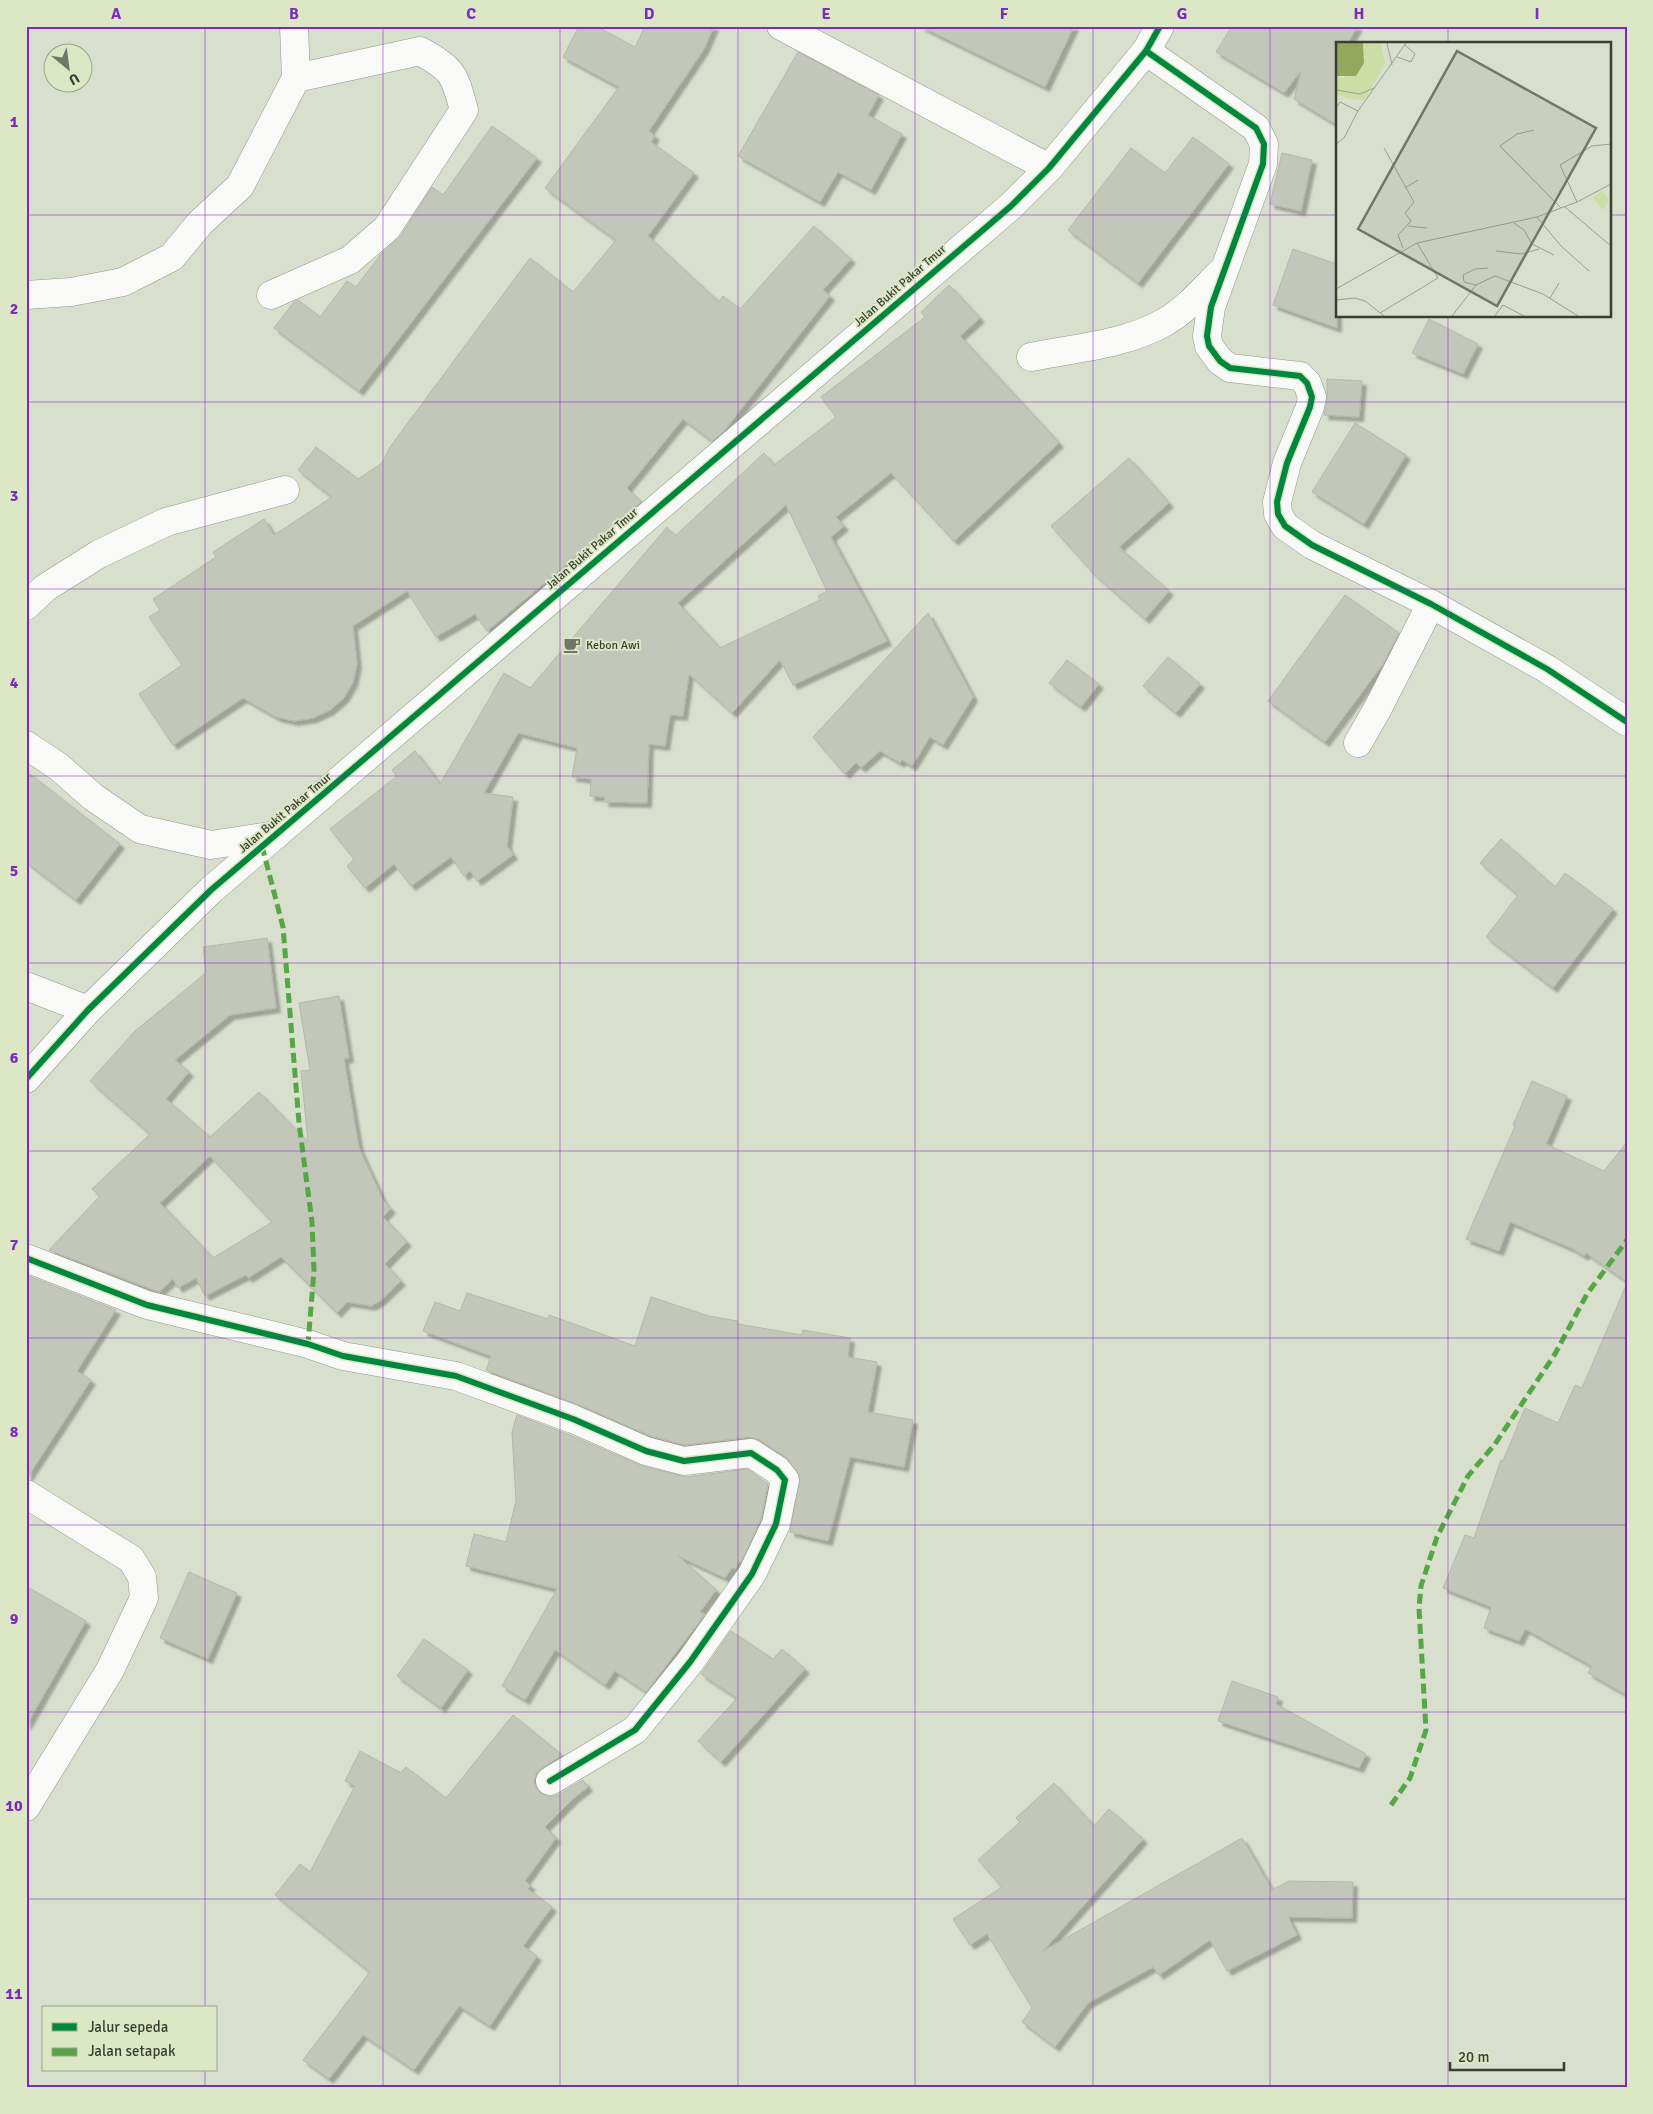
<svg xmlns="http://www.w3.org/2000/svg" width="1653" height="2114" font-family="Signika,sans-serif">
	<defs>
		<filter id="shadow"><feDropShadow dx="4.5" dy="4.5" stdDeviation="1" flood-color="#0004"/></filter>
	</defs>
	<rect width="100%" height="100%" fill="#d9dfcd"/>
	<!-- building -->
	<g fill="#c3c7b9" stroke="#b4b8aa" fill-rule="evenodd" filter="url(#shadow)">
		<polygon points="579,26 596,26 635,47 645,26 714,26 704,49 649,131 655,136 651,142 694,173 648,236 719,302 723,296 740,309 814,226 851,259 823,290 830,296 724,431 712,441 683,419 627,488 641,502 487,631 475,614 436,637 407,591 353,626 357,664 353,682 344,698 330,710 313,718 294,721 276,717 243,698 173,745 139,694 182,665 149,617 160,610 153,599 216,557 213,552 264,519 274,535 332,497 298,470 316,447 358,479 382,463 390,447 530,258 573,292 616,240 545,188 619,87 563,57"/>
		<polygon points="920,26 1074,26 1045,87"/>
		<polygon points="1232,26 1358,26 1347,44 1337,44 1337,125 1294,99 1301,71 1284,93 1216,52"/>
		<polygon points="798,52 879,95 868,115 902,134 871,190 838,172 820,202 738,156"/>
		<polygon points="492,126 537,158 359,391 274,328 294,302 298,300 320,317 347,281 356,287 381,254 400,237 432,187 443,195"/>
		<polygon points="1193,137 1229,164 1138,283 1068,230 1131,148 1165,173"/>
		<polygon points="1282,153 1312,160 1301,211 1270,204"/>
		<polygon points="1293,249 1337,264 1337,328 1273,305"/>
		<path d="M 949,285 L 980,318 L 960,336 L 1059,443 L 954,541 L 891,473 L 836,517 L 844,526 L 831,537 L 887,641 L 793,685 L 780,660 L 732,713 L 689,674 L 683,716 L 670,715 L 665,746 L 649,744 L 647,803 L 604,802 L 605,797 L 590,796 L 591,779 L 572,777 L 577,748 L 518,733 L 484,793 L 513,797 L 507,846 L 513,855 L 477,881 L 470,871 L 464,876 L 451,857 L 411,886 L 394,864 L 365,888 L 347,866 L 354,859 L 330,829 L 397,776 L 392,770 L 415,751 L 440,784 L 504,673 L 530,688 L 667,527 L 675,536 L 764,453 L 774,465 L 836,417 L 821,397 L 925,317 L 921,312 ZM 786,505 L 827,591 L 818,596 L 820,600 L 720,648 L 678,603 Z"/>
		<polygon points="1429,319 1478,344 1463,374 1412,353"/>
		<polygon points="1327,379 1362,381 1359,417 1324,415 1327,400"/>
		<polygon points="1355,423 1406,455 1364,524 1312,492"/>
		<polygon points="1129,458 1169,503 1119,547 1169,591 1145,619 1094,574 1051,526"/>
		<polygon points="1345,595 1399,633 1383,664 1325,742 1268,701"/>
		<polygon points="928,613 973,697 943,745 930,737 912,766 902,760 900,763 880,751 861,768 856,763 845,774 813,737"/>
		<polygon points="1168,657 1200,684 1176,713 1143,686"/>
		<polygon points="1067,660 1099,684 1081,707 1049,683"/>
		<polygon points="26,771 120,844 76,900 26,862"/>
		<polygon points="1501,839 1555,887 1565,873 1613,909 1553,988 1486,937 1518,895 1480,863"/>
		<path d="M 267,938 L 276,1008 L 230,1015 L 175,1060 L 189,1072 L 166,1099 L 210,1137 L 259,1092 L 308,1142 L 301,1071 L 310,1070 L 299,1003 L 339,996 L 349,1058 L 344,1059 L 359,1148 L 383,1200 L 391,1209 L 383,1217 L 407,1242 L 385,1264 L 401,1281 L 380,1301 L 371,1306 L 347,1302 L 337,1313 L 281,1257 L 248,1278 L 246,1275 L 205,1296 L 196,1278 L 178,1288 L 173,1279 L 159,1292 L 49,1250 L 100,1196 L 92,1189 L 150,1134 L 90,1081 L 135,1031 L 206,973 L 203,947 ZM 210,1156 L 272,1222 L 213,1258 L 160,1203 Z"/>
		<polygon points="1532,1081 1567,1096 1546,1144 1604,1171 1627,1142 1627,1282 1586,1253 1584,1256 1571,1248 1510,1222 1499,1251 1466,1239 1515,1126 1513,1125"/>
		<polygon points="26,1275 116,1310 77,1371 91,1380 27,1478"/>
		<polygon points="1627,1283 1627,1695 1588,1673 1592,1666 1525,1629 1519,1641 1484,1628 1491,1607 1443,1588 1465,1535 1474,1538 1501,1460 1503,1461 1525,1408 1558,1423 1575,1385 1582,1388"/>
		<polygon points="467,1293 548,1319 549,1315 635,1346 651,1297 709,1316 738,1321 738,1324 802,1335 803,1330 850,1338 848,1357 877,1362 868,1412 913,1420 904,1467 850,1457 828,1541 790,1532 800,1476 786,1457 760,1440 749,1437 685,1445 651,1436 579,1405 486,1370 491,1356 423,1331 435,1302 460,1311"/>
		<polygon points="517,1415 567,1434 642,1466 686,1477 747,1469 768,1484 761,1519 741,1562 739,1561 735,1569 732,1568 725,1578 678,1556 716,1590 700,1612 705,1614 646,1692 615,1671 605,1685 555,1650 525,1700 502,1686 557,1589 466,1566 474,1534 506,1542 516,1501 512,1432"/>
		<polygon points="189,1572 237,1593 208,1659 160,1638"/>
		<polygon points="26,1586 86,1621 26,1726"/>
		<polygon points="731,1631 773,1659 782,1649 805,1669 721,1762 698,1741 737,1698 701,1674"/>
		<polygon points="424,1639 468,1670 441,1708 397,1676"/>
		<polygon points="1232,1681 1278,1697 1276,1704 1366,1754 1359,1768 1218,1721"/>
		<polygon points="513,1715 562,1755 542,1768 536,1774 534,1782 537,1789 542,1794 550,1797 558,1795 583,1780 588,1787 574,1798 545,1827 556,1838 525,1881 531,1886 528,1889 552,1907 523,1946 537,1956 490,2026 459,2006 414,2070 363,2035 329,2079 303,2060 370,1972 275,1895 300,1864 310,1872 355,1786 345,1781 360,1751 401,1773 406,1767 446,1798"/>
		<polygon points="1054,1783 1094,1826 1109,1809 1143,1839 1043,1951 1242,1838 1272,1890 1289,1881 1353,1882 1352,1918 1288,1917 1297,1935 1227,1971 1210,1940 1159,1975 1153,1967 1088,2003 1055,2047 1022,2022 1032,2008 987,1934 970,1945 953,1919 1002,1887 978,1860 1020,1822 1016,1818"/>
	</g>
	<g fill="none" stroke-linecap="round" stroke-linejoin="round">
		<!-- minor casing -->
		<g stroke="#93988a" stroke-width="29">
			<g id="minor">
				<polyline points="781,26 1049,168"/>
				<polyline points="1146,51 1256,128 1264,144 1263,164 1211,307 1207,336 1209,346 1220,361 1230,368 1300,376 1307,383 1312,397 1310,407 1287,463 1277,502 1278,514 1285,526 1312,545 1431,604 1547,669 1627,722"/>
				<polyline points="26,295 71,292 123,282 172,257 200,223 240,186 296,78 294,26"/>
				<path d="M 271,295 L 350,260 L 387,228 L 464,110 C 454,74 454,70 420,51 L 296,78"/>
				<path d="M 1031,357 C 1075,348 1125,345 1165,322 C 1186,310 1203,290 1220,273"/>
				<polyline points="26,606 45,588 99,554 166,522 285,490"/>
				<polyline points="1358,743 1378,708 1431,604"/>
				<polyline points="26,745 59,767 93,797 140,829 211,845 276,835"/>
				<polyline points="26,986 88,1010"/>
				<polyline points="26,1079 88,1010 211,890 1011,206 1049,168 1146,51 1160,26"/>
				<polyline points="26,1258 147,1305 308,1344 343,1356 456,1376 573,1419 646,1451 684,1461 751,1453 777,1470 785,1480 776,1524 752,1574 690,1662 635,1730 550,1781"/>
				<polyline points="26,1494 131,1559 142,1577 144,1598 110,1670 26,1807"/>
			</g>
		</g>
		<!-- minor -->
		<use href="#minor" stroke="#f9faf8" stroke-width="28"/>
		<!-- quiet -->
		<g stroke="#54a744" stroke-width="5" stroke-dasharray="10 5" stroke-linecap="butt">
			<polyline points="262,846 283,927 299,1123 312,1222 314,1271 308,1344"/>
			<polyline points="1391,1805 1410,1778 1426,1730 1419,1608 1421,1586 1437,1537 1468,1476 1495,1444 1555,1354 1587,1294 1627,1240"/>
		</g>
		<!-- cycleway casing -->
		<g stroke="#dce7c5" stroke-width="9">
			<g id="cycleway">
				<polyline points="1146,51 1256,128 1264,144 1263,164 1211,307 1207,336 1209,346 1220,361 1230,368 1300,376 1307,383 1312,397 1310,407 1287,463 1277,502 1278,514 1285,526 1312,545 1431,604 1547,669 1627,722"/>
				<polyline points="26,1079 88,1010 211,890 1011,206 1049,168 1146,51 1160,26"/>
				<polyline points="26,1258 147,1305 308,1344 343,1356 456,1376 573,1419 646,1451 684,1461 751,1453 777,1470 785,1480 776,1524 752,1574 690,1662 635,1730 550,1781"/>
			</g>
		</g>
		<!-- cycleway -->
		<use href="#cycleway" stroke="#00873e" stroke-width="6"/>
	</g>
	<!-- grid -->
	<path fill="none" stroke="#7b2cbf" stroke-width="1" stroke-opacity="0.55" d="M 205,26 L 205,2008M 383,26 L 383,2088M 560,26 L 560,2088M 738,26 L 738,2088M 915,26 L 915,2088M 1093,26 L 1093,2088M 1270,26 L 1270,2088M 1448,26 L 1448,44M 26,215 L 1337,215M 1609,215 L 1627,215M 1448,316 L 1448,2088M 26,402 L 1627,402M 26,589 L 1627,589M 26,776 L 1627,776M 26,963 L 1627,963M 26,1151 L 1627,1151M 26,1338 L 1627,1338M 26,1525 L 1627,1525M 26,1712 L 1627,1712M 26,1899 L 1627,1899M 205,2070 L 205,2088"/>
	<!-- icons -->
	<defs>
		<g id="cafe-bare" transform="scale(1.35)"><path d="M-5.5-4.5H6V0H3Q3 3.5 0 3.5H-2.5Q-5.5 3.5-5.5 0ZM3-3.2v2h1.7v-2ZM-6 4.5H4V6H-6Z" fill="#727668" stroke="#dce7c5" stroke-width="2.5" paint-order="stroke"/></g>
	</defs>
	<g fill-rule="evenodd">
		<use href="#cafe-bare" x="572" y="645"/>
	</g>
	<g text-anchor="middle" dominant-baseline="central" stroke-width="4" stroke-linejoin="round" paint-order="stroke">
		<!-- street labels -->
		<g font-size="12" fill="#3a3e31" stroke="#dce7c5">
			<text transform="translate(900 286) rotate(-41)">Jalan Bukit Pakar Tmur</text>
			<text transform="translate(592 549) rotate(-41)">Jalan Bukit Pakar Tmur</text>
			<text transform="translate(285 813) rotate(-40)">Jalan Bukit Pakar Tmur</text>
		</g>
		<!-- poi labels -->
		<g font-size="12" fill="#3a3e31" stroke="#dce7c5" text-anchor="start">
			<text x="586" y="645">Kebon Awi</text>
		</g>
	</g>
	<!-- overview -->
	<g transform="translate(1336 42)">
		<rect width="275" height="275" fill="#d9dfcd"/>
		<path d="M 27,1 L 45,1 L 49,22 L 28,58 L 13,57 L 0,52 L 0,34 L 8,36 L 29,15 ZM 266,149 L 273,158 L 267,168 L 257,155 Z" fill="#cddda6"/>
		<path d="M 0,1 L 27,1 L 28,21 L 20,34 L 0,34 Z" fill="#94a75d"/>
		<path fill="none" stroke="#999f8f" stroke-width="1" d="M 51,1 L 56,23M 61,15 L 75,20 L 79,12 L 69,3M 0,48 L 24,52 L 38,46M 0,66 L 4,60 L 22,69M 198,88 L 181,92 L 164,104 L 225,166M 0,102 L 8,96 L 22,69 L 70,1M 48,106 L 78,160 L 69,171 L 75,179 L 62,193 L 67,206M 69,146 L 82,138M 241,160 L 224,123 L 256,104 L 275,102M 229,165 L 275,204M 201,175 L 225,204 L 253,229M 178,181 L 188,188 L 196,202 L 218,213M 72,184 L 91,186M 160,209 L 185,212 L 203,207M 140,243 L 128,240 L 127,233 L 139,227 L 152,226M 0,247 L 81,201 L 201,175 L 241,160 L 275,142M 214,256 L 223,241M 0,258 L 19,256 L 29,259 L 48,274M 44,271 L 102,236 L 81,201M 116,274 L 140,243 L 159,234 L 207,252 L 242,274M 159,274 L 167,263 L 188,274"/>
		<path fill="#727668" fill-opacity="0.15" stroke="#727668" stroke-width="2.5" d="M 121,9 L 260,86 L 161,264 L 22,187 Z"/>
		<rect width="275" height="275" fill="none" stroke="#3a3e31" stroke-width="2.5"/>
	</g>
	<!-- border -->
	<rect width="1653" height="2114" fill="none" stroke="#dce7c5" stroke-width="55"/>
	<!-- legend -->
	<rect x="42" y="2006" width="175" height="65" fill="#dce7c5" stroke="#9ba38a"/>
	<rect x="52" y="2023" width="25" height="8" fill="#00873e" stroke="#9ba38a"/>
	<text x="88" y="2032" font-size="15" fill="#3a3e31">Jalur sepeda</text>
	<rect x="52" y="2048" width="25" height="8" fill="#54a744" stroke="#9ba38a"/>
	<text x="88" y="2056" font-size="15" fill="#3a3e31">Jalan setapak</text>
	<!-- north arrow -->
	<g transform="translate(68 68) rotate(151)"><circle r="24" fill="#dce7c5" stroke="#9ba38a"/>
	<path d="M0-4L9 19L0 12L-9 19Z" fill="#727668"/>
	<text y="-8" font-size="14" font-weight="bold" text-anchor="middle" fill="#3a3e31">U</text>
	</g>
	<!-- scale -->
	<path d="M1450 2062v8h114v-8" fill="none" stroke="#3a3e31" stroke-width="2.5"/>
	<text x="1458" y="2062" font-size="15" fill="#3a3e31" stroke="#dce7c5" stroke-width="4" paint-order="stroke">20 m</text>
	<rect x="28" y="28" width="1598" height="2058" fill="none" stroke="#7b2cbf" stroke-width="2"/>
	<g font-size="16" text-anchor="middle" font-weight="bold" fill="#7b2cbf">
		<text x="116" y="19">A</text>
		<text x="294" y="19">B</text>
		<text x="471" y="19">C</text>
		<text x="649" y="19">D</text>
		<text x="826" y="19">E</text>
		<text x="1004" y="19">F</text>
		<text x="1182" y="19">G</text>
		<text x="1359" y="19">H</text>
		<text x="1537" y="19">I</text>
		<text x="14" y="127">1</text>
		<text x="14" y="314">2</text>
		<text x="14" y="501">3</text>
		<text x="14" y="688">4</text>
		<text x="14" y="876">5</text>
		<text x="14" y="1063">6</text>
		<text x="14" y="1250">7</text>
		<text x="14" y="1437">8</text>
		<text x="14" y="1624">9</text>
		<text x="14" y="1811">10</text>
		<text x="14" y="1999">11</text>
	</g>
</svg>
